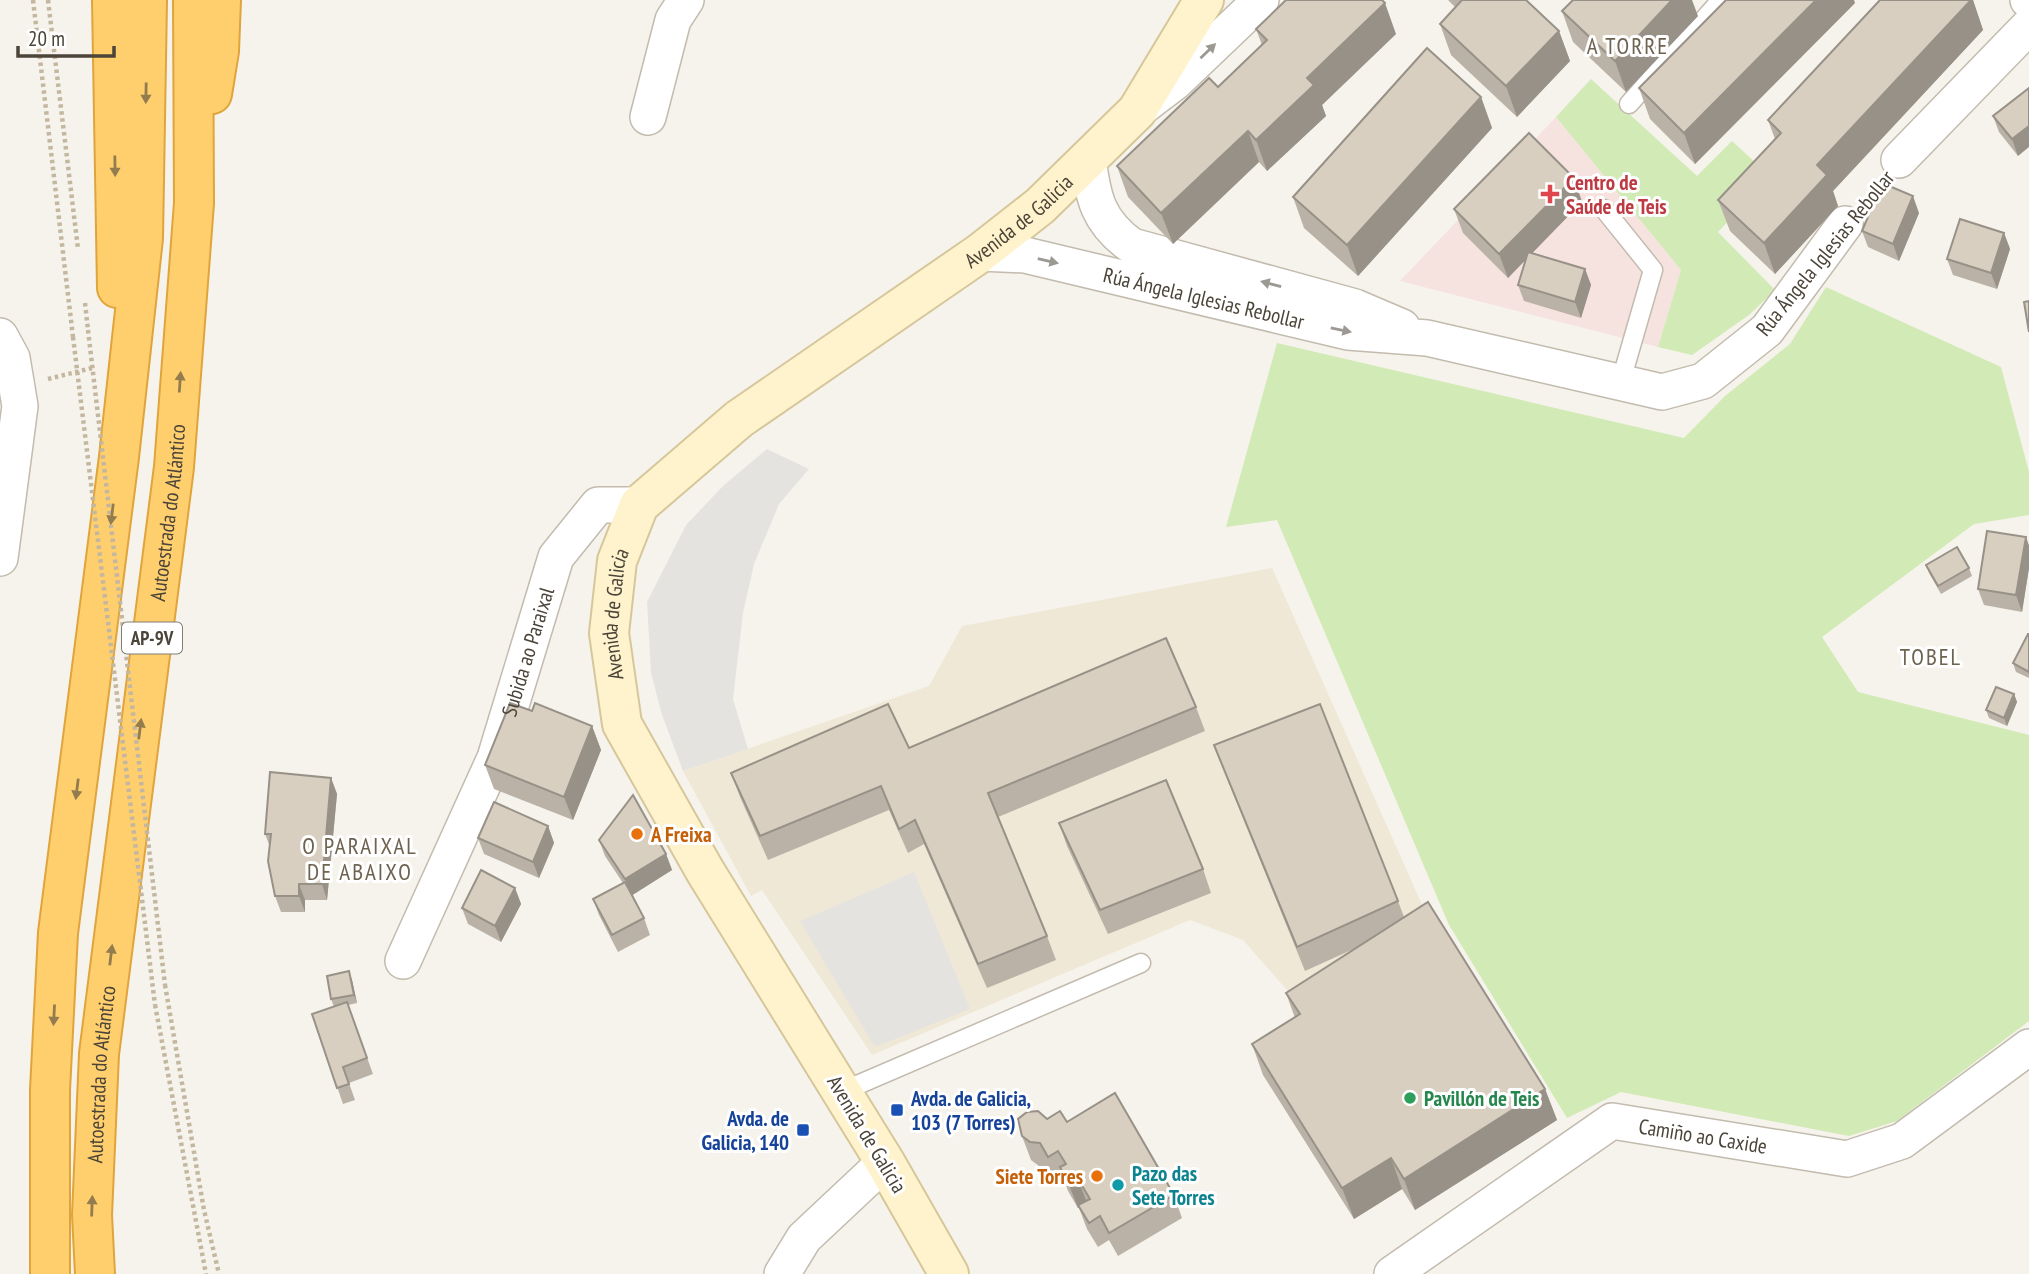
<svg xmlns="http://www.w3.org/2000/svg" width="2029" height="1274" font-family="'PT Sans Narrow',sans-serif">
	<rect width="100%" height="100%" fill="#f6f3ec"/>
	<!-- education -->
	<polygon fill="#efe8d6" points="1272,568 1432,927 1301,1006 1243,940 1190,920 872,1055 762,890 751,896 683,771 929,686 962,626"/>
	<!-- medical -->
	<polygon fill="#f6e3e0" points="1556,117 1681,270 1658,347 1400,281"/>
	<!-- green -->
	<g fill="#d2eab5">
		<polygon points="1591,79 1697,176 1732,141 1770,176 1718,232 1775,290 1749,315 1692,355 1658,347 1681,270 1556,117"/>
		<polygon points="1826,287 2001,367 2029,472 2029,515 1974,524 1822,637 1858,692 2029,735 2029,1021 1897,1121 1849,1136 1621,1092 1567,1118 1449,925 1277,520 1226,527 1277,343 1684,438 1725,396 1790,344"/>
	</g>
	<!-- parking -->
	<g fill="#e5e3e0">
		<polygon points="767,449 809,469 779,504 754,564 743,613 733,699 748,749 683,771 662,715 651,673 647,602 686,525 724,485"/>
		<polygon points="914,872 970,1009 875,1047 800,921"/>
	</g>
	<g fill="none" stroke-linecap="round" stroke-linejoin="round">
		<!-- service casing -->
		<g stroke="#c2bbae" stroke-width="21">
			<g id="service">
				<polyline points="1629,104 1721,0"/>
				<polyline points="1604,209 1653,270 1620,384"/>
				<polyline points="841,1092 1141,963"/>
			</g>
		</g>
		<!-- minor casing -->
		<g stroke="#c2bbae" stroke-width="38">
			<g id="minor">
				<polyline points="2028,0 2029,1"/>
				<polyline points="1142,107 1175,82 1261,0"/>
				<polyline points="648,117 673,20 686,0"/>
				<path d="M 1088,159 C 1093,198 1098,222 1132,246 L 1355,307 L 1402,327"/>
				<polyline points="1899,160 2029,26"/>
				<path id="s1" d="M 980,253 L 1025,255 L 1348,332 L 1427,338 L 1662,392 L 1703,381 L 1767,330 L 1845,224"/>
				<polyline points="0,336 12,358 20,406 0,558"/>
				<path id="s2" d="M 403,961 L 495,758 L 556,557 L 598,505 L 639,505"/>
				<polyline points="782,1274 804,1238 885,1162"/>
				<path id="s3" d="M 1392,1274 L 1612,1121 L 1847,1159 L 1902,1141 L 2029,1047"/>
			</g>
		</g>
		<!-- secondary casing -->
		<g stroke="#d6c79b" stroke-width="42">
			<g id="secondary">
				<path id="s4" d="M 949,1274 L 885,1162 L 705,871 L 622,724 L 609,633 L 617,561 L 639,505 L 739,419 L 980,253 L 1040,206 L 1137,111 L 1204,0"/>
			</g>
		</g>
		<!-- motorway casing -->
		<g stroke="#e0a43c" stroke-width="42">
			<g id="motorway">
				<polyline points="112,0 117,288"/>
				<polyline points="212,94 219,51 221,0"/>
				<polyline points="50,1274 50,1090 58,933 119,457 143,238 147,0"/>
				<path id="s5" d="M 95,1274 L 92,1215 L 99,1054 L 174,467 L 194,203 L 193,0"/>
			</g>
		</g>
		<!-- path -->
		<g stroke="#c4b79f" stroke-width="4.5" stroke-dasharray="3.5 3.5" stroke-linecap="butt">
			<polyline points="33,0 73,337"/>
			<polyline points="48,0 78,249"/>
			<polyline points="1866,199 1878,185"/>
			<polyline points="85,303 88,330"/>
			<polyline points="48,379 92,368"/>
			<polyline points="165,985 204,1210 219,1274"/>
			<polyline points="155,1005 206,1274"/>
		</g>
		<!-- service -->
		<use href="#service" stroke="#fff" stroke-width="18"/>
		<!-- minor -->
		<use href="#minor" stroke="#fff" stroke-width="35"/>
		<!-- secondary -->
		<use href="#secondary" stroke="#fff3cd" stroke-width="38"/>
		<!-- motorway -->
		<use href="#motorway" stroke="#ffcf6e" stroke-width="38"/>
		<!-- path-bridge -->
		<g stroke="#c4b79f" stroke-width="4.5" stroke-dasharray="3.5 3.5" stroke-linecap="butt">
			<polyline points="88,330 165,985"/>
			<polyline points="73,337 155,1005"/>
		</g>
	</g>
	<!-- wall -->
	<g fill="#bab2a6">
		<polygon points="1448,0 1526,0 1559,31 1570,61 1517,117 1451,55 1440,24 1455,7"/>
		<polygon points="1971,0 1973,0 1983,30 1833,191 1838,206 1775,274 1730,231 1718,200 1775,139 1768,120"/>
		<polygon points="1855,3 1695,164 1650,119 1639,88"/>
		<polygon points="1562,11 1698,16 1626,92 1573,42"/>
		<polygon points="1256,29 1396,34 1322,105 1326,116 1267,171 1259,162 1173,244 1128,197 1117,166 1218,87 1262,45"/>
		<polygon points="2029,88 2018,156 1999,132 1993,116"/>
		<polygon points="1481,97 1492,128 1358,276 1304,228 1293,197"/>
		<polygon points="1574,178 1582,202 1532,253 1585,269 1591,285 1581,318 1524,301 1518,285 1526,259 1508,278 1463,233 1454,209"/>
		<polygon points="1919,213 1899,261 1868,247 1862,231"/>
		<polygon points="2004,233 2010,249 1997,289 1953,275 1947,259"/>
		<polygon points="2026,537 2029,546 2029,568 2022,612 1984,605 1978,589"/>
		<polygon points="1926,565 1969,568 1972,576 1941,594 1929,573"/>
		<polygon points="2029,634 2029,678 2016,672 2013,663"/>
		<polygon points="2014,694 2017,702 2007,726 1989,718 1986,710"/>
		<polygon points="1196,707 1205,731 998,817 1047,936 1056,960 987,988 924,844 908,853 889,810 768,860 740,797 731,773"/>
		<polygon points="532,711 592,726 601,750 573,820 494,789 485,765"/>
		<polygon points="1214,745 1398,901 1404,917 1545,1089 1557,1120 1415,1210 1402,1189 1354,1219 1263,1075 1252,1044 1295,1018 1286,993 1358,947 1305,971 1223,769"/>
		<polygon points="331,778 337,794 327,900 305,900 305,912 281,912 275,896 270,847 265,834"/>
		<polygon points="1059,823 1203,869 1211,893 1108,934 1067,846"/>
		<polygon points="548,826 554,843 539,878 484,854 478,838"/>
		<polygon points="599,840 666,854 672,870 632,895 644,918 650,935 618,952 599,915 593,899 623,883 605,856"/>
		<polygon points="515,888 521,904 501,942 468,924 462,908"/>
		<polygon points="352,980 357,1003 348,1005 373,1074 349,1083 355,1100 343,1104 312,1014 334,1007 331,999"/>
		<polygon points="1047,1119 1067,1122 1174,1195 1182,1218 1118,1256 1109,1240 1098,1247 1087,1229 1079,1208 1078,1208 1068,1191 1063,1177 1057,1181 1048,1167 1039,1166 1031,1160 1022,1136"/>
	</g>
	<!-- shaded-wall -->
	<g fill="#979187">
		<polygon points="1672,0 1692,0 1698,16 1626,92 1615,61"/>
		<polygon points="1816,0 1854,0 1855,3 1695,164 1684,133"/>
		<polygon points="1971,0 1973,0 1983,30 1833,191 1838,206 1775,274 1764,243 1817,165"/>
		<polygon points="1385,3 1396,34 1322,105 1326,116 1267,171 1256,140 1307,78"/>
		<polygon points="1559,31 1570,61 1517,117 1506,86"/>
		<polygon points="1481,97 1492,128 1358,276 1347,245"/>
		<polygon points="2029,126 2029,147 2018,156 2012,139"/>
		<polygon points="1248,131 1259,162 1173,244 1161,213"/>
		<polygon points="1574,178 1582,202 1508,278 1499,254"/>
		<polygon points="1913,196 1919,213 1899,261 1893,244"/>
		<polygon points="2004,233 2010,249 1997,289 1991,273"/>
		<polygon points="1585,269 1591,285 1581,318 1575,302"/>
		<polygon points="2026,537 2029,546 2029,568 2022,612 2016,595"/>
		<polygon points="2014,694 2017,702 2007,726 2004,718"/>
		<polygon points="592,726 601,750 573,820 564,797"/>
		<polygon points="331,778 337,794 327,900 322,884"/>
		<polygon points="548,826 554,843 539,878 533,862"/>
		<polygon points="666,854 672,870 631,896 625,879"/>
		<polygon points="299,884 305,900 305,912 299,896"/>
		<polygon points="515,888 521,904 501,942 495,926"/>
		<polygon points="349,971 352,980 357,1003 354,995"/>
		<polygon points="1545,1089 1557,1120 1415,1210 1404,1179"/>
		<polygon points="1391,1158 1402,1189 1354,1219 1342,1188"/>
		<polygon points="1078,1179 1087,1203 1078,1208 1069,1185"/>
	</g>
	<!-- building -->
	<g fill="#d8cfc1" stroke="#979187" stroke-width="2">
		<polygon points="1286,0 1382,0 1385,3 1307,78 1314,85 1256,140 1248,131 1161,213 1117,166 1209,78 1218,87 1267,40 1256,29"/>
		<polygon points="1462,0 1526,0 1559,31 1506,86 1440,24"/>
		<polygon points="1573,0 1672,0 1615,61 1562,11"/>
		<polygon points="1726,0 1816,0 1684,133 1639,88"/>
		<polygon points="1880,0 1971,0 1817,165 1827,175 1764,243 1718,200 1781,133 1768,120"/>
		<polygon points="1427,48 1481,97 1347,245 1293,197"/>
		<polygon points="2029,88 2029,126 2012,139 1993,116"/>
		<polygon points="1529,133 1574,178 1499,254 1454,209"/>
		<polygon points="1882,183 1913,196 1893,244 1862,231"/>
		<polygon points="1960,219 2004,233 1991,273 1947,259"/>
		<polygon points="1528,252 1585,269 1575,302 1518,285"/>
		<polygon points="2029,301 2029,332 2024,302"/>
		<polygon points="1987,531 2026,537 2016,595 1978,589"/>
		<polygon points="1957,547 1969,568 1938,586 1926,565"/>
		<polygon points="2028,634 2029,634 2029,672 2013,663"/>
		<polygon points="1166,638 1196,707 988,793 1047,936 978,964 915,820 899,829 881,786 760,836 731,773 888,704 909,748"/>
		<polygon points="1996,687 2014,694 2004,718 1986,710"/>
		<polygon points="510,703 532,711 535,703 592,726 564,797 485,765"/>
		<polygon points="1320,704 1398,901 1297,947 1214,745"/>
		<polygon points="270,772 331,778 322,884 299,884 299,896 275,896 268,861 271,834 265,834"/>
		<polygon points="1166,780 1203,869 1100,910 1059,823"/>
		<polygon points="633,795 666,854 625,879 599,840"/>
		<polygon points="494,802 548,826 533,862 478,838"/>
		<polygon points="481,870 515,888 495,926 462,908"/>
		<polygon points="625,882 644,918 612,935 593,899"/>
		<polygon points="1428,902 1545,1089 1404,1179 1391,1158 1342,1188 1252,1044 1300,1014 1286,993"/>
		<polygon points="349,971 354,995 331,999 327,976"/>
		<polygon points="347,1002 367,1058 343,1067 349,1084 337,1088 312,1014"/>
		<polygon points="1115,1093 1174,1195 1109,1233 1100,1216 1089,1223 1078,1205 1090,1199 1078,1179 1069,1185 1060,1167 1066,1164 1058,1151 1048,1157 1040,1143 1030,1142 1022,1136 1018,1119 1027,1112 1038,1111 1047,1119 1060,1111 1067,1122"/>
	</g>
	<!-- one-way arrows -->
	<defs><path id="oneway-solid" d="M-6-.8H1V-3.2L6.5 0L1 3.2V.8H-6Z" transform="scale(1.75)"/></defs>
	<g fill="#9c9892">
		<use href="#oneway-solid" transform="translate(1208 51) rotate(-44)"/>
		<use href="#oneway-solid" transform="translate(1048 261) rotate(13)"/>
		<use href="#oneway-solid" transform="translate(1271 284) rotate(-165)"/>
		<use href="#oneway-solid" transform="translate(1341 330) rotate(12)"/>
	</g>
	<g fill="#937c4e">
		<use href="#oneway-solid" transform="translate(146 93) rotate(91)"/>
		<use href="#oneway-solid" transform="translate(115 166) rotate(89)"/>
		<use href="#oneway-solid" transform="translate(180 382) rotate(-86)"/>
		<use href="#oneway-solid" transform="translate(112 514) rotate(97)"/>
		<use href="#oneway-solid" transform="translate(140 729) rotate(-83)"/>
		<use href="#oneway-solid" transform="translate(77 789) rotate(97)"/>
		<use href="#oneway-solid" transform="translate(111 955) rotate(-83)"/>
		<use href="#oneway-solid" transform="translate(54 1015) rotate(93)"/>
		<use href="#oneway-solid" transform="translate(92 1206) rotate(-88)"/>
	</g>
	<!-- markers -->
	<path fill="#e0444e" stroke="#fff" stroke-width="2.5" d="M1546.5 183.5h7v7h7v7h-7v7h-7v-7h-7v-7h7z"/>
	<g fill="#e8710a" stroke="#fff" stroke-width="2.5">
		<circle cx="637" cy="834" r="7"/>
		<circle cx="1097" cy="1176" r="7"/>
	</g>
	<circle fill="#2e9e5b" stroke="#fff" stroke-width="2.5" cx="1410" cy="1098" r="7"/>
	<g fill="#1a4fb4" stroke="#fff" stroke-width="2.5">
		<rect x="890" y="1103" width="14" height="14" rx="3.5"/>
		<rect x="796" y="1123" width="14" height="14" rx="3.5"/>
	</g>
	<circle fill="#0f9aa8" stroke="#fff" stroke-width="2.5" cx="1118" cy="1185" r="7"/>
	<g text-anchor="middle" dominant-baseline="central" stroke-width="6" stroke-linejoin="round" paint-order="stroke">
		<!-- shield labels -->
		<rect fill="#fff" stroke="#817c74" stroke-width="2" x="122" y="622.5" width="60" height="31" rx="5"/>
		<g font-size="19" font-weight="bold" fill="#4b4439">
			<text x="152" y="638">AP-9V</text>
		</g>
		<!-- health labels -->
		<g font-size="21" font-weight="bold" fill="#be3a42" stroke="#fff" text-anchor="start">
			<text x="1566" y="182">Centro de<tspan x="1566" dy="24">Saúde de Teis</tspan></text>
		</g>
		<!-- street labels -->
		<g font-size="21" fill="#4b4439" stroke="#fff">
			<text stroke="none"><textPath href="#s4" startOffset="1339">Avenida de Galicia</textPath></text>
			<text transform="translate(1825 253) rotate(-51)">Rúa Ángela Iglesias Rebollar</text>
			<text stroke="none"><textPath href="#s1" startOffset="229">Rúa Ángela Iglesias Rebollar</textPath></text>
			<text stroke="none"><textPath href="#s5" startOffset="766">Autoestrada do Atlántico</textPath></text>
			<text stroke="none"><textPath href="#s4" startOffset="751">Avenida de Galicia</textPath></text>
			<text stroke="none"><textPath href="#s2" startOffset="334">Subida ao Paraixal</textPath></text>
			<text stroke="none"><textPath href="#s5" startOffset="200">Autoestrada do Atlántico</textPath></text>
			<text transform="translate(867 1134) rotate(59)">Avenida de Galicia</text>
			<text stroke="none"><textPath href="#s3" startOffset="360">Camiño ao Caxide</textPath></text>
		</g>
		<!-- food labels -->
		<g font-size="21" font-weight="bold" fill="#c56008" stroke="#fff" text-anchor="start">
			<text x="651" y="834">A Freixa</text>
			<text x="1083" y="1176" text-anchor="end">Siete Torres</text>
		</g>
		<!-- transit labels -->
		<g font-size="21" font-weight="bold" fill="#164399" stroke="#fff" text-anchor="start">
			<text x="911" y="1098">Avda. de Galicia,<tspan x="911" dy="24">103 (7 Torres)</tspan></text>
			<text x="789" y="1118" text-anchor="end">Avda. de<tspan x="789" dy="24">Galicia, 140</tspan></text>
		</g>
		<!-- leisure labels -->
		<g font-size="21" font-weight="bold" fill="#27864d" stroke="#fff" text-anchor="start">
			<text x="1424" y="1098">Pavillón de Teis</text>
		</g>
		<!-- culture labels -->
		<g font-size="21" font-weight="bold" fill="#0d838f" stroke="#fff" text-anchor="start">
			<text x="1132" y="1173">Pazo das<tspan x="1132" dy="24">Sete Torres</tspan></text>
		</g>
		<!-- neighbourhood labels -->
		<g font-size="23" letter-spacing="2" fill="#6e6250" stroke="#fff">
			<text x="1628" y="45">A TORRE</text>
			<text x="1931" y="656">TOBEL</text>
			<text x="360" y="845">O PARAIXAL<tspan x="360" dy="26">DE ABAIXO</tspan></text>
		</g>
	</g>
	<!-- scale -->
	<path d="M18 46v10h96v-10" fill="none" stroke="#4b4439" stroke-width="3.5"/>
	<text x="28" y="46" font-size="21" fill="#4b4439" stroke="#ffffff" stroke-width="5" paint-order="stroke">20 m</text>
</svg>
